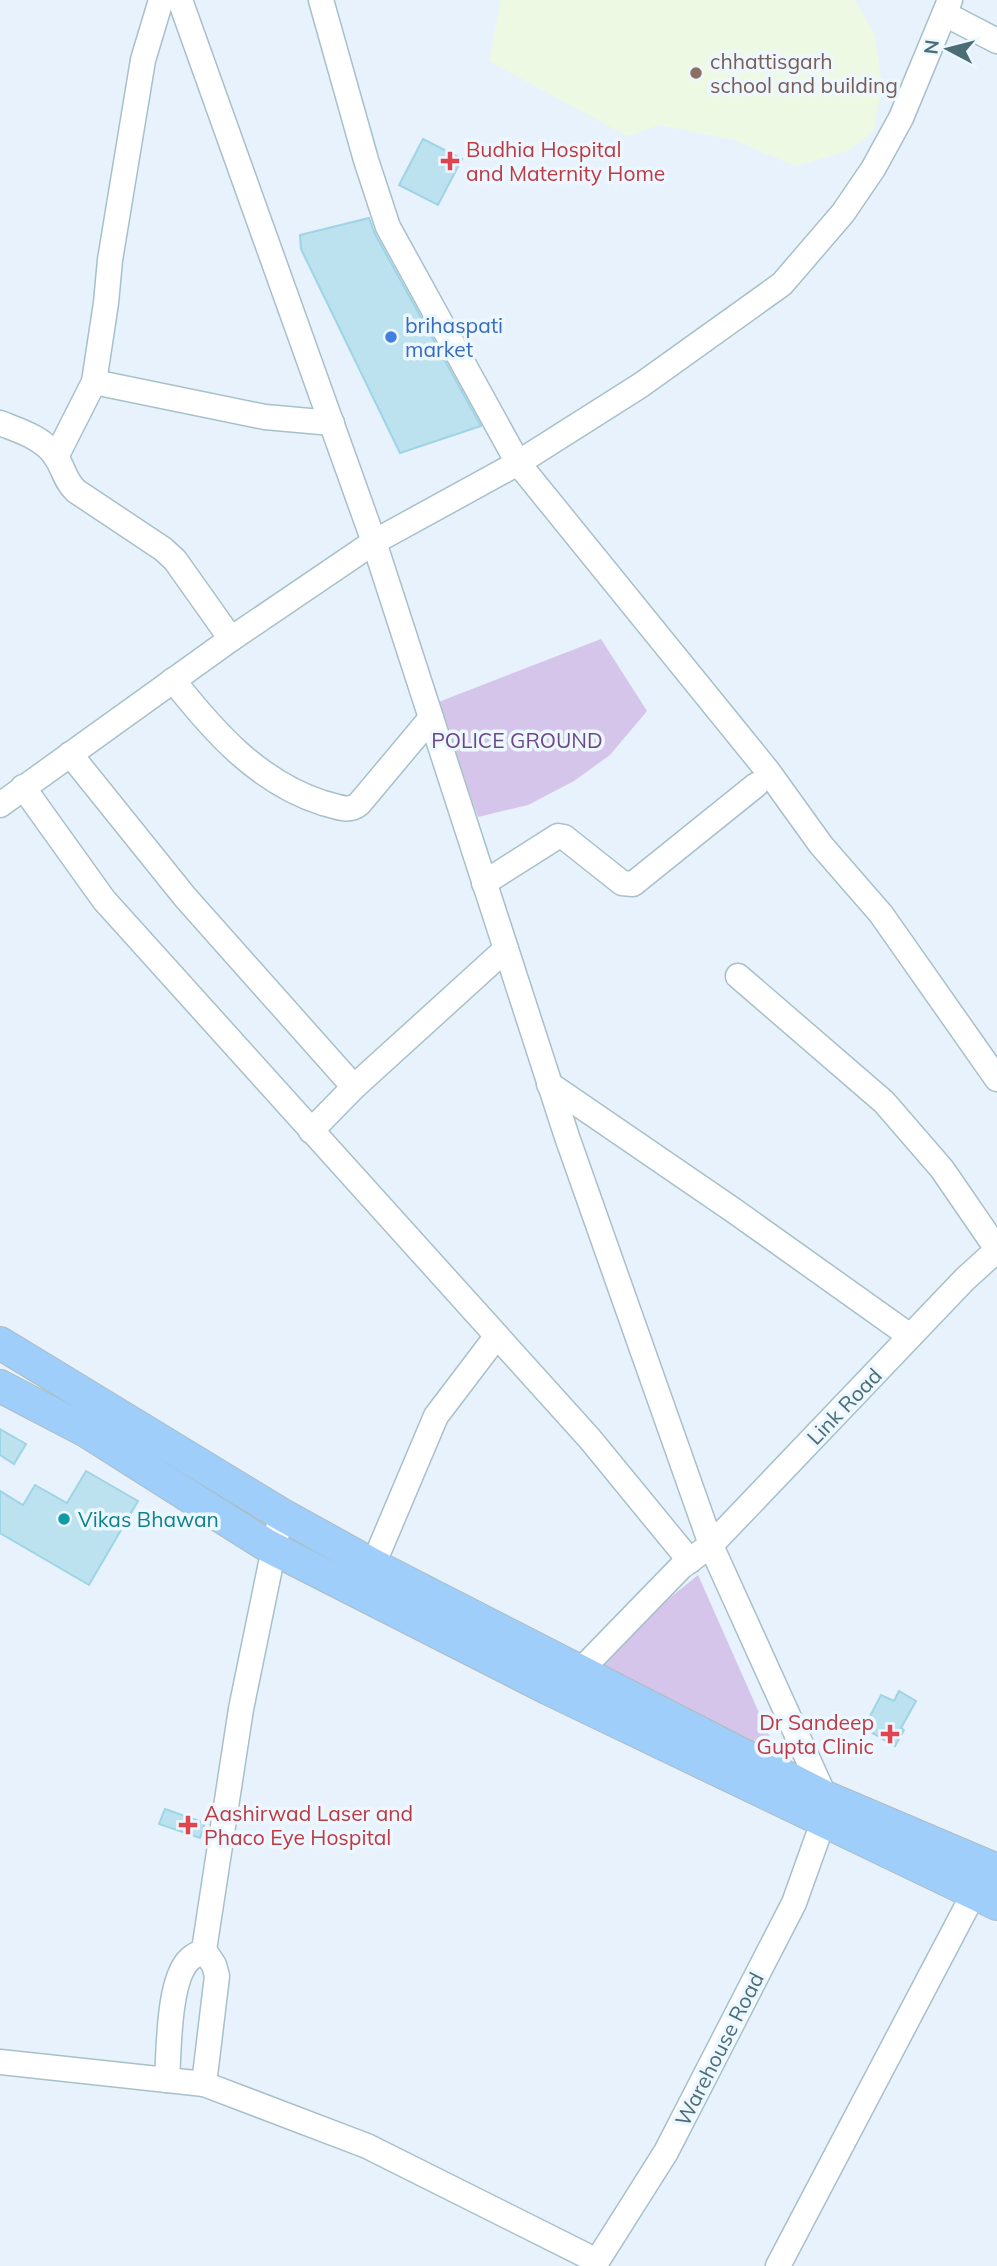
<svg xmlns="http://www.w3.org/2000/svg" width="997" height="2266" font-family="Mulish,sans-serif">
	<rect width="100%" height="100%" fill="#e7f2fc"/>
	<!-- education -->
	<polygon fill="#eef9e3" points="501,0 855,0 875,36 882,86 873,132 848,151 795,166 735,140 660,125 627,136 489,61"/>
	<!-- green -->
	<g fill="#d6c5ea">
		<polygon points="601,639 647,711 610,755 574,781 528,805 478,817 436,703"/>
		<polygon points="698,1575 779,1758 591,1662"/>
	</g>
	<!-- building -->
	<g fill="#bce2f0" stroke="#9ed4e5" stroke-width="2">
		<polygon points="423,139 462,159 438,205 399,185"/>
		<polygon points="369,218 375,234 481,426 400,453 301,249 300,235"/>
		<polygon points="0,1429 26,1444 14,1464 0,1455"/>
		<polygon points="86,1471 138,1501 89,1585 0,1533 0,1491 23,1505 35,1485 67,1503"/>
		<polygon points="899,1691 916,1701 901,1728 904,1730 895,1746 871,1732 875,1724 868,1720 881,1695 894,1701"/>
		<polygon points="165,1809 205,1823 200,1838 159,1824"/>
	</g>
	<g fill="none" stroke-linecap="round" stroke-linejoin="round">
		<!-- minor casing -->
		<g stroke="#a7c0c9" stroke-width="27">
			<g id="minor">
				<polyline points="180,0 374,542 567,1137 713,1550 825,1797 823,1822 794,1903 666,2152 594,2266"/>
				<polyline points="321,0 366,160 388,227 518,463 767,770 821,845 881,914 997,1079"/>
				<polyline points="945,14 997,41"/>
				<polyline points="94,382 265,417 332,423"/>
				<path d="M 0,423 C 20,431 44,438 56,457 C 64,469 65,481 76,491 L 163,549 L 175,560 L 231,639"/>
				<polyline points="56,457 94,382 106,303 110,260 143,60 161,0"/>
				<path d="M 173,680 C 214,732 258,782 323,803 C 336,806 348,813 359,804 L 431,718"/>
				<polyline points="70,754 185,897 354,1087"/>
				<polyline points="23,787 104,900 590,1439 690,1561"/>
				<polyline points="0,805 231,639 374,542 518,463 641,385 782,284 843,213 873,169 901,118 950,0"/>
				<polyline points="484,883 558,836 564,837 622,883 633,884 756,785"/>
				<polyline points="738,976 884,1102 942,1169 997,1249"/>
				<polyline points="549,1084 733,1210 910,1336"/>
				<polyline points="311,1131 354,1087 506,949"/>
				<polyline points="373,1565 436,1416 496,1337"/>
				<polyline points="571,1684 579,1672 681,1567 712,1544 965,1279 997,1250"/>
				<polyline points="0,2062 204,2084 367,2146 597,2261"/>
				<path d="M 167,2080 C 169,2051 168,1978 190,1959 C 194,1955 200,1953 204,1950"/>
				<polyline points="204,2084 217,1976 214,1965 204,1950 241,1709 281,1514"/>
				<polyline points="778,2266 974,1893"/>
			</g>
		</g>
		<!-- major casing -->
		<g stroke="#acbcc0" stroke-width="34">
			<g id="major">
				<polyline points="0,1343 281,1514 373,1565 825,1797 997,1870"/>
				<polyline points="0,1386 86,1431 266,1545 549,1689 997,1904"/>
			</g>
		</g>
		<!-- minor -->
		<use href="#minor" stroke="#fff" stroke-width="24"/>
		<!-- major -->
		<use href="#major" stroke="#9fcefa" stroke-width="32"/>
	</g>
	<!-- markers -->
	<circle fill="#8d6e63" stroke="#edf7ff" stroke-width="2.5" cx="696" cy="73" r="7"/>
	<g fill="#e0444e" stroke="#edf7ff" stroke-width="2.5">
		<path d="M446.5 150.5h7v7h7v7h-7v7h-7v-7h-7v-7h7z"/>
		<path d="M886.5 1723.5h7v7h7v7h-7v7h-7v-7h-7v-7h7z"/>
		<path d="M184.5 1814.5h7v7h7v7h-7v7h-7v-7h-7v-7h7z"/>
	</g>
	<circle fill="#3f7fe0" stroke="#edf7ff" stroke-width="2.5" cx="391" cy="337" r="7"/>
	<circle fill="#0f9aa8" stroke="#edf7ff" stroke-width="2.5" cx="64" cy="1519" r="7"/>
	<g text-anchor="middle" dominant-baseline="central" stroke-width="7" stroke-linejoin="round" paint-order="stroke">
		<!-- education labels -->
		<g font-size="21" fill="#785e54" stroke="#edf7ff" text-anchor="start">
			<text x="710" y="61">chhattisgarh<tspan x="710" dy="24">school and building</tspan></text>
		</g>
		<!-- health labels -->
		<g font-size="21" fill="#be3a42" stroke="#edf7ff" text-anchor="start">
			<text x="466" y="149">Budhia Hospital<tspan x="466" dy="24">and Maternity Home</tspan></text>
			<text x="874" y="1722" text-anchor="end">Dr Sandeep<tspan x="874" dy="24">Gupta Clinic</tspan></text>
			<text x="204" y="1813">Aashirwad Laser and<tspan x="204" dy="24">Phaco Eye Hospital</tspan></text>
		</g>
		<!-- shop labels -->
		<g font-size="21" fill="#366cbe" stroke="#edf7ff" text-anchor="start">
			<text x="405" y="325">brihaspati<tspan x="405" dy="24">market</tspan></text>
		</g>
		<!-- park labels -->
		<g font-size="21" fill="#6c4888" stroke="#edf7ff">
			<text x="517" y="740">POLICE GROUND</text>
		</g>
		<!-- street labels -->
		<g font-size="21" fill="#4b6d76" stroke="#edf7ff">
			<text transform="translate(844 1406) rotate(-46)">Link Road</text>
			<text transform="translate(719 2049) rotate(-63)">Warehouse Road</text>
		</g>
		<!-- culture labels -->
		<g font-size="21" fill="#0d838f" stroke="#edf7ff" text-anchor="start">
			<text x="78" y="1519">Vikas Bhawan</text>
		</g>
	</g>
	<!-- north arrow -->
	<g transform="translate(948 49) rotate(277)" stroke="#edf7ff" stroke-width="5" paint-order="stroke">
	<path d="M0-5L12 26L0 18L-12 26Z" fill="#4b6d76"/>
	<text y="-10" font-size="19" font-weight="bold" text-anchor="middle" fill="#4b6d76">N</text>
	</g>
</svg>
